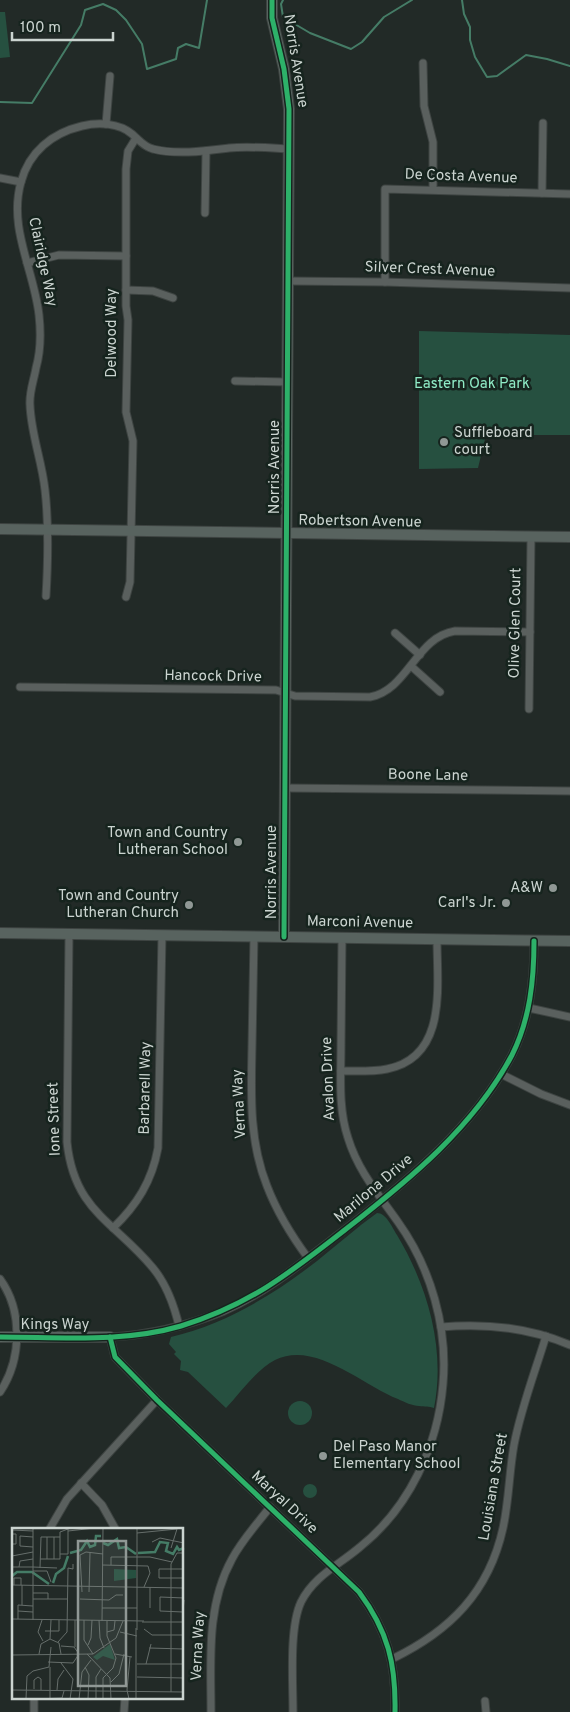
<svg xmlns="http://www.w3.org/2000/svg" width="570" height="1712" font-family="Overpass,sans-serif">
	<rect width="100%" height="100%" fill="#222a27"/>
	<!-- green -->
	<g fill="#265040">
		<polygon points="0,12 5,12 10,57 0,58"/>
		<polygon points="419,331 570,335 570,435 486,435 478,468 419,469"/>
		<path d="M 377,1213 C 386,1213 392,1227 397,1235 C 427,1285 446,1348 434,1408 C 429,1406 425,1407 419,1406 C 413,1406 404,1402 398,1399 C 362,1385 315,1340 275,1360 C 256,1370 241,1392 226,1408 L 188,1372 L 180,1370 L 181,1361 L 174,1354 L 176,1352 L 169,1344 L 171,1337 C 226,1324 273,1295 317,1261 C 337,1245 356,1228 377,1213 Z"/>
		<circle cx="300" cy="1413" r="12"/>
		<circle cx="310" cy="1491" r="7"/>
	</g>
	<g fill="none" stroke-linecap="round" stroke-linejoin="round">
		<!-- stream -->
		<g stroke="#457c66" stroke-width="2">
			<polyline points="283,0 281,4 283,17 310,33 351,49 362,42 384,17 412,0"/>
			<polyline points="462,0 464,14 470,27 470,40 475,57 487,77 497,76 526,55 547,59 570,66"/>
			<polyline points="0,102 32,103 81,25 85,10 103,4 116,10 126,20 142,44 147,69 176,59 178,48 186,44 199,48 207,0"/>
		</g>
		<!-- street casing -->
		<g stroke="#3e4442" stroke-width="9">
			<g id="street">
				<polyline points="423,63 424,106 433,142 433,189"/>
				<polyline points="106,124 110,76"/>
				<polyline points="0,178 21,182"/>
				<polyline points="542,193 543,123"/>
				<polyline points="205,213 206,151"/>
				<polyline points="27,263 59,255 126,256"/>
				<polyline points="288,281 385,282 570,288"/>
				<polyline points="385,282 385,189 570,194"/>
				<polyline points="126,290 153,291 173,298"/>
				<polyline points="235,381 288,382"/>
				<path d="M 46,596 C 48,562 49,525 45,490 C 42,461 31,434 30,405 C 29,392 34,380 36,368 C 41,350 41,333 39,315 C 34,270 8,228 21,182 C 29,152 52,133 82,126 C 99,122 119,123 132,134 C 139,140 144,147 153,149 C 177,155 205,151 229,148 C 249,146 269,148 289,149"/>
				<polyline points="126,597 130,582 133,441 126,412 128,320 126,306 126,169 128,151 136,138"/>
				<polyline points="395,633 420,655"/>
				<polyline points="411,666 440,692"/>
				<path d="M 20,687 L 276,690 L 295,696 L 370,697 C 408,690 416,637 455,631 L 530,632"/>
				<polyline points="529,709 531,537"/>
				<polyline points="285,788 570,791"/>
				<path d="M 69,934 L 67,1142 C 74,1211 114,1221 153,1268 C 167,1285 174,1305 179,1326"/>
				<path d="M 254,936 C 253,973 253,1010 252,1047 C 251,1094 249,1141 267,1186 C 277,1212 291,1235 308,1258"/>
				<polyline points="529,1008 570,1017"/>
				<path d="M 341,1071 C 356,1071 372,1072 387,1069 C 448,1057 437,986 437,939"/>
				<polyline points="501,1074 541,1094 570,1105"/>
				<path d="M 113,1228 C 137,1205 152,1181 158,1148 L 162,935"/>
				<path d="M 0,1279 C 23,1311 22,1359 0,1392"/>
				<path d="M 441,1327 C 486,1323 528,1327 570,1345"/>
				<polyline points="81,1483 102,1505 116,1530"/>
				<polyline points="49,1530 67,1499 157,1400"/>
				<path d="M 392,1659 C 450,1631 489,1592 503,1528 C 509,1501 509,1473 514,1445 C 521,1408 535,1372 546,1336"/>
				<polyline points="485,1701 486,1712"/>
				<polyline points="34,1712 34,1698"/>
				<polyline points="124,1712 125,1698"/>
				<path d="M 211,1712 C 211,1660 206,1606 232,1559 C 242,1540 257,1524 270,1507"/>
				<path d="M 293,1712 C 293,1681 289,1628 301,1602 C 314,1576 339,1565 360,1547 C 409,1508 438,1446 443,1384 C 448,1328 431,1268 398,1222 C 379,1195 358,1171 348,1138 C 338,1108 341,1076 341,1045 C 341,1009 342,973 342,938"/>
				<path d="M 395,1712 C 396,1664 388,1631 359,1592 L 157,1400 L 115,1357 L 110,1337 C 149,1335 187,1326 224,1311 C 265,1293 299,1265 334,1238 C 401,1186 472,1131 512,1055 C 530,1019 534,980 534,941"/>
			</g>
		</g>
		<!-- secondary casing -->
		<g stroke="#3e4442" stroke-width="12">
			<g id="secondary">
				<polyline points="272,0 272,18 284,69 289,109 284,937"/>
				<polyline points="0,529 570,537"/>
				<polyline points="0,933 570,941"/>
				<polyline points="0,1337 110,1337"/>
			</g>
		</g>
		<!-- street -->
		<use href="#street" stroke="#5a605e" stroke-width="7"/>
		<!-- secondary -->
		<use href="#secondary" stroke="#58635f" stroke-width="10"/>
		<!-- cycleway casing -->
		<g stroke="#16241e" stroke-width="8">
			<g id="cycleway">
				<polyline points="272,0 272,18 284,69 289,109 284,937"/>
				<path d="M 0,1337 C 60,1337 123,1343 181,1326 C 250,1305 291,1272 346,1229 C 409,1180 474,1127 512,1055 C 530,1019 534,980 534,941"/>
				<path d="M 110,1337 L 115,1357 L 157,1400 L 359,1592 C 388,1631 396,1664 395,1712"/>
			</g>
		</g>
		<!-- cycleway -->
		<use href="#cycleway" stroke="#2db169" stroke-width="5"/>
	</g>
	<!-- markers -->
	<g fill="#909895" stroke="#16241e" stroke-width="2">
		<circle cx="444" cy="442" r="5"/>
		<circle cx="238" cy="842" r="5"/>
		<circle cx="553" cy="888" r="5"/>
		<circle cx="506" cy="903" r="5"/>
		<circle cx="189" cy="905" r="5"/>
		<circle cx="323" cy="1456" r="5"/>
	</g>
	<g text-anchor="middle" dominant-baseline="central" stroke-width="5" stroke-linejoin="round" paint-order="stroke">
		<!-- street labels -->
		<g font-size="15" fill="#cbd4d0" stroke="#16241e">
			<text transform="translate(295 61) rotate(81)">Norris Avenue</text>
			<text transform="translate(461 177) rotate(2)">De Costa Avenue</text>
			<text transform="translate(42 262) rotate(78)">Clairidge Way</text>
			<text transform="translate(430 270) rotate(2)">Silver Crest Avenue</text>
			<text transform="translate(112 333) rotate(-90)">Delwood Way</text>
			<text transform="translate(275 467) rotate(-90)">Norris Avenue</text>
			<text transform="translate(360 522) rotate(1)">Robertson Avenue</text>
			<text transform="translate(516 623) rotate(-89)">Olive Glen Court</text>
			<text transform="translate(213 677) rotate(1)">Hancock Drive</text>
			<text transform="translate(428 776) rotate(1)">Boone Lane</text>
			<text transform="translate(272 872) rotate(-90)">Norris Avenue</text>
			<text transform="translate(360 923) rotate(1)">Marconi Avenue</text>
			<text transform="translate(329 1079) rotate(-92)">Avalon Drive</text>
			<text transform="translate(146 1088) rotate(-89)">Barbarell Way</text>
			<text transform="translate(240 1104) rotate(-93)">Verna Way</text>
			<text transform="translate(55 1119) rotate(-92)">Ione Street</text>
			<text transform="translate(374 1189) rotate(-40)">Marilona Drive</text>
			<text x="55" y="1325">Kings Way</text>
			<text transform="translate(494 1487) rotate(-80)">Louisiana Street</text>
			<text transform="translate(284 1503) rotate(43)">Maryal Drive</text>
			<text transform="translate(199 1646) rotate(-87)">Verna Way</text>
		</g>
		<!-- park labels -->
		<g font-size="15" fill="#8febc6" stroke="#16241e">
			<text x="472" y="384">Eastern Oak Park</text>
		</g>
		<!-- poi labels -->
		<g font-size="15" fill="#cbd4d0" stroke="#16241e" text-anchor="end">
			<text x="454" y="433" text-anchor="start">Suffleboard<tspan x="454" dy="17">court</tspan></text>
			<text x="228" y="833">Town and Country<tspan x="228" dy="17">Lutheran School</tspan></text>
			<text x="543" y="888">A&amp;W</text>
			<text x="179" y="896">Town and Country<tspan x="179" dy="17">Lutheran Church</tspan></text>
			<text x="496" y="903">Carl's Jr.</text>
			<text x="333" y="1447" text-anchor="start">Del Paso Manor<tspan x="333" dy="17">Elementary School</tspan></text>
		</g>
	</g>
	<!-- overview -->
	<g transform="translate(12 1528)">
		<rect width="171" height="171" fill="#222a27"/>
		<path d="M 102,41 L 124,42 L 124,50 L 102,53 ZM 98,116 L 103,132 L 91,128 L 85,132 L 81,129 Z" fill="#265040"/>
		<path fill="none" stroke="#457c66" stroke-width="2.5" d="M 91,15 L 96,17 L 105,11 L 107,20 L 114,19 L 124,26M 58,25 L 69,22 L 75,13 L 78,19 L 83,17 L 84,8 L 89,8M 126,25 L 143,24 L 148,14 L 156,15 L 154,23 L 161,26 L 165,19 L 167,22 L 172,20M 0,48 L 5,44 L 20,44 L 37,56M 41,55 L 44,46 L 52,40 L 56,28"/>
		<path fill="none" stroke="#666e6b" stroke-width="1" d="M 0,2 L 21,3M 56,3 L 83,0M 125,5 L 165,1M 0,6 L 4,6 L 4,16 L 0,16M 35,9 L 35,31M 42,9 L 42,31M 140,14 L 148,10 L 172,15M 21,19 L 8,18 L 8,8 L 21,9M 159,20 L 165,1M 0,21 L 0,41M 48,26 L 56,26 L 56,0M 0,28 L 21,24M 28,31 L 48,31 L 48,4 L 56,1M 90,37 L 136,38 L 138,45 L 132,59M 99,37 L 99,29 L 138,29 L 160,34M 1,39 L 21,39M 7,39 L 8,33 L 21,31M 21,39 L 45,40M 28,40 L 29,9 L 48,9M 172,41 L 147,41 L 147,50 L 172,50M 21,43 L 35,43 L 39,54M 0,57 L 172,60M 2,57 L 2,50 L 9,50 L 9,57M 70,64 L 68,27 L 74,24 L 91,26M 77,64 L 78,25M 21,65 L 36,65 L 36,71M 172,70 L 148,69 L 148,83 L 171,84 L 172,72M 21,71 L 56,71M 68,71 L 97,72 L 104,67 L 111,67M 10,77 L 10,57M 90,80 L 125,80M 138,80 L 138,59M 6,83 L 21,84M 0,91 L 132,93M 6,91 L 6,77 L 21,78M 21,92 L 21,0M 30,92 L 26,104 L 31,113M 72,92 L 72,112 L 81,126M 87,92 L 88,110 L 92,120M 90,93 L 91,0M 130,94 L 172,94M 124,100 L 124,171M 132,101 L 140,107 L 172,107M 125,102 L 125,0M 33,103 L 47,103 L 47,92M 95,104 L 102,102 L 103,93M 108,104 L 125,108M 38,111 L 39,92M 46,114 L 55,104 L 56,40 L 61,41 L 61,36M 76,117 L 79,110 L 80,92M 49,118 L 62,119 L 67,126M 63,119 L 63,92M 137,120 L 172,121M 27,126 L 29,116 L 38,111 L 47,115 L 49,126M 75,126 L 98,150 L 99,171M 103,126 L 120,129M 0,127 L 81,126 L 104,110 L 111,93M 36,134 L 61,135 L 67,126M 49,135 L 61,151 L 58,171M 125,136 L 172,136M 134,136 L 139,116M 38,139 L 38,170M 73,139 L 77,147 L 76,171M 125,149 L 172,150M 99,154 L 107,146 L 112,126M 22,161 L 22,152 L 26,149 L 29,151 L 29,162M 0,162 L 172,164M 45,162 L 46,151 L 52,142M 159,164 L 159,36 L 165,25 L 172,25M 14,171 L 15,148 L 21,143 L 37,139 L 39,119M 23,171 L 50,170 L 52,163M 67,171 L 70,144 L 79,132M 84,171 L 84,149 L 89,141M 91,171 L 91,150 L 101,140 L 104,130 L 95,108 L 95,93M 117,171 L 115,162 L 118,129"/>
		<path fill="#909895" fill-opacity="0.15" stroke="#909895" stroke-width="2.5" d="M 66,13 L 114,13 L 114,158 L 66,158 Z"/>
		<rect width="171" height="171" fill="none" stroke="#cbd4d0" stroke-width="2.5"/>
	</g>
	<!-- scale -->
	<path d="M12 32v8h101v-8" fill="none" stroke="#cbd4d0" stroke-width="2.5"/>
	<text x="20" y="32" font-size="15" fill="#cbd4d0" stroke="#16241e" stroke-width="4" paint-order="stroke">100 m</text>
</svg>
